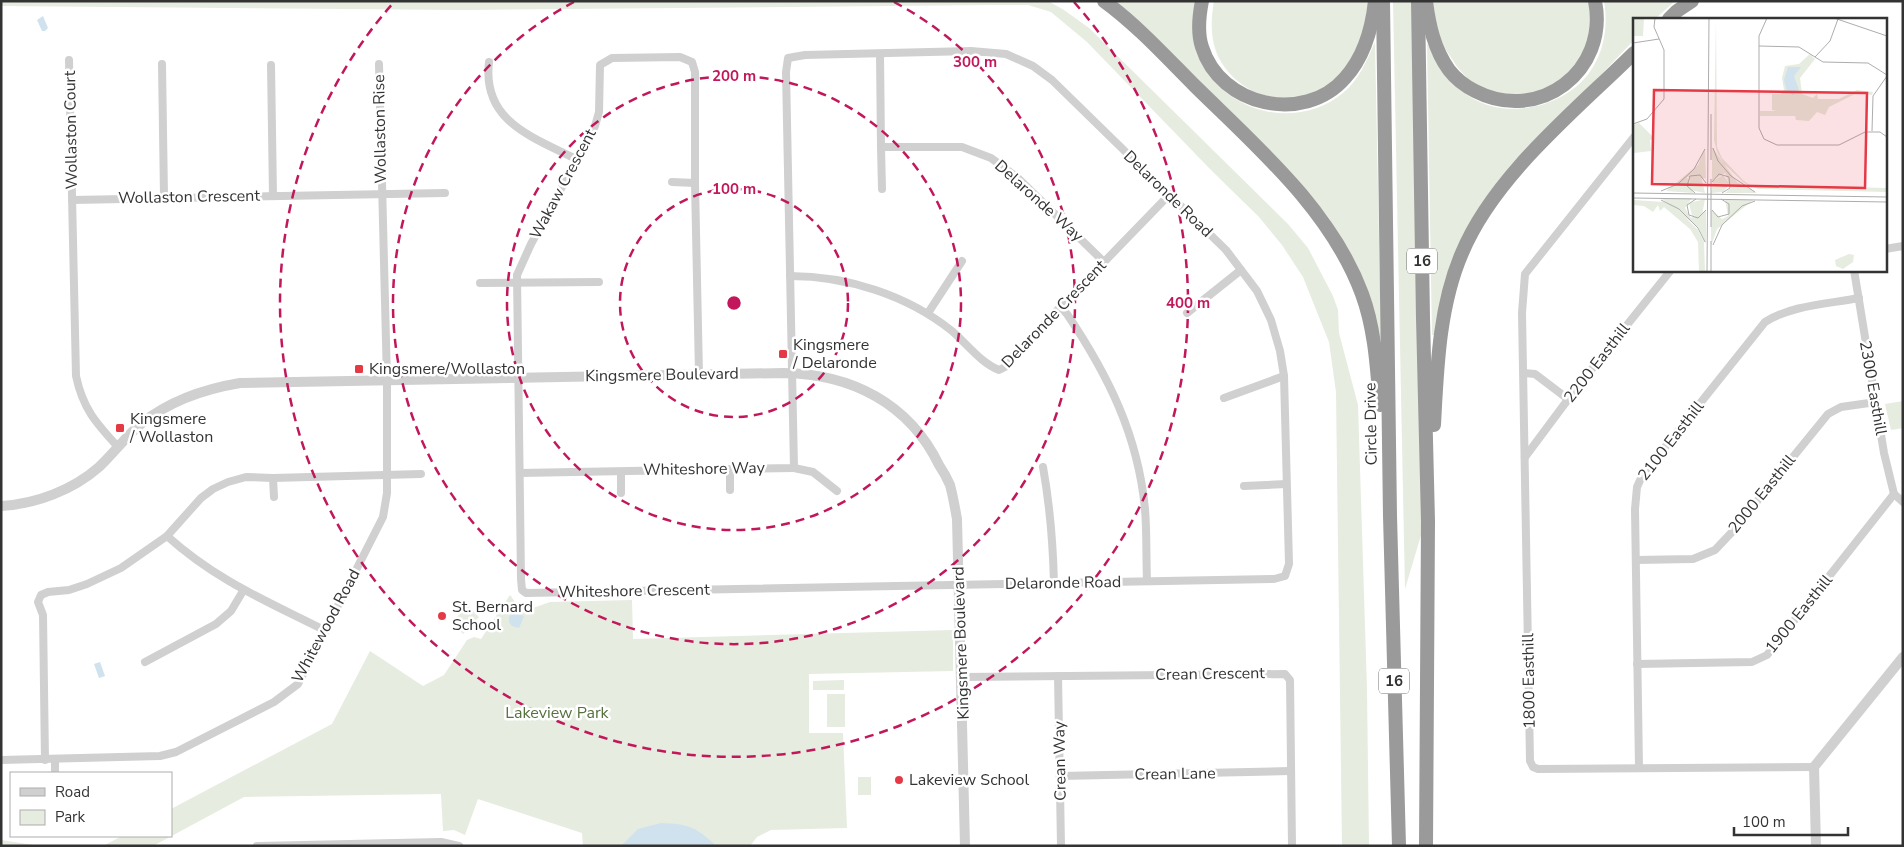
<svg xmlns="http://www.w3.org/2000/svg" width="1904" height="847" font-family="'Nunito Sans',sans-serif">
	<rect width="100%" height="100%" fill="#fff"/>
	<!-- green -->
	<g fill="#e6ecdf">
		<polygon points="1,1 1048,1 1064,10 1089,28 1288,224 1308,248 1333,296 1338,310 1339,333 1358,405 1367,689 1369,846 1342,846 1336,392 1329,342 1303,277 1282,245 1259,217 1210,169 1087,42 1051,12 1028,5 992,5 463,10 1,6"/>
		<path d="M 1112,1 L 1196,1 C 1196,16 1193,33 1196,47 C 1197,55 1202,64 1207,71 C 1236,116 1301,128 1343,93 C 1359,80 1367,60 1375,42 L 1381,340 C 1370,303 1351,250 1329,218 C 1321,207 1311,196 1301,186 Z"/>
		<path d="M 1214,1 L 1371,1 C 1366,26 1363,44 1349,66 C 1315,114 1242,108 1217,54 C 1210,37 1211,19 1214,1 Z"/>
		<polygon points="1393,1 1416,1 1422,532 1405,589"/>
		<polygon points="1433,1 1593,1 1594,22 1577,69 1540,93 1508,95 1488,91 1471,82 1458,68 1446,50 1437,31"/>
		<path d="M 1604,1 L 1675,1 L 1655,19 L 1634,19 L 1634,40 L 1498,183 L 1435,335 L 1432,335 L 1427,43 C 1438,65 1450,85 1472,98 C 1510,121 1570,106 1593,67 C 1605,47 1608,24 1604,1 Z"/>
		<polygon points="1903,401 1903,428 1891,430 1885,404"/>
		<polygon points="510,595 516,603 533,608 550,602 632,600 633,639 953,630 953,671 809,674 809,733 843,733 847,828 771,830 757,837 750,846 583,846 582,833 478,799 465,835 454,830 443,831 441,794 244,797 153,846 103,846 122,836 171,836 171,809 332,724 370,651 423,686 444,675 467,640 474,637 481,639"/>
		<polygon points="468,606 479,617 463,634 452,622"/>
		<polygon points="844,680 844,690 813,690 813,681"/>
		<rect x="827" y="694" width="18" height="33"/>
		<rect x="858" y="777" width="13" height="18"/>
		<polygon points="1,840 40,846 1,846"/>
	</g>
	<!-- water -->
	<g fill="#cfe2ee">
		<polygon points="43,16 48,28 45,31 42,31 37,20"/>
		<polygon points="513,613 524,616 519,628 512,626 509,622 509,617"/>
		<polygon points="100,662 105,676 99,678 94,664"/>
		<path d="M 661,823 C 689,824 696,827 716,846 L 621,846 L 638,829 Z"/>
	</g>
	<g fill="none" stroke-linecap="round" stroke-linejoin="round">
		<!-- minor -->
		<g stroke="#d0d0d0" stroke-width="8">
			<polyline points="880,54 881,147 962,147 991,158 1018,178 1104,262"/>
			<path d="M 69,60 L 76,376 C 83,409 96,423 118,447"/>
			<path d="M 489,62 C 482,122 533,137 578,160"/>
			<polyline points="162,64 164,197"/>
			<polyline points="271,65 273,196"/>
			<polyline points="1634,137 1525,274 1522,313 1530,761 1533,767 1538,769 1814,767"/>
			<polyline points="881,147 882,189"/>
			<polyline points="672,182 695,183"/>
			<polyline points="72,200 445,193"/>
			<polyline points="1885,249 1903,246"/>
			<polyline points="1854,270 1884,453 1894,494 1903,502"/>
			<path d="M 790,276 C 847,276 907,295 952,331 C 967,344 981,363 999,370 L 1009,365 L 1012,357 L 1169,195"/>
			<polyline points="480,283 599,282"/>
			<path d="M 1060,307 L 1067,314 C 1108,375 1138,435 1145,509 C 1147,533 1146,557 1147,581"/>
			<polyline points="928,313 962,261"/>
			<polyline points="1187,313 1241,270"/>
			<polyline points="1524,373 1535,374 1568,399"/>
			<polyline points="1224,398 1284,376"/>
			<polyline points="1525,457 1575,390 1671,270"/>
			<path d="M 1043,467 C 1050,506 1053,544 1054,583"/>
			<polyline points="794,468 813,472 837,491"/>
			<polyline points="730,469 730,490"/>
			<polyline points="621,472 621,493"/>
			<polyline points="520,473 794,468 786,72 788,58 805,55 971,51 1006,54 1033,66 1052,80 1226,250 1257,291 1271,320 1280,351 1284,376 1289,564 1285,576 1274,579 526,593 522,590 521,579 517,275 531,244 595,126 599,112 600,65 612,58 680,57 692,62 695,72 695,183 699,374"/>
			<polyline points="273,478 274,497"/>
			<polyline points="1244,486 1286,484"/>
			<path d="M 167,536 C 217,581 267,601 326,631"/>
			<polyline points="1636,560 1693,559 1715,550 1732,532 1828,414 1841,407 1876,402"/>
			<polyline points="145,662 216,624 231,611 243,591"/>
			<polyline points="1637,664 1752,662 1767,655 1894,494"/>
			<polyline points="1058,676 1061,846"/>
			<polyline points="962,677 1285,674 1290,680 1292,846"/>
			<polyline points="55,759 55,773"/>
			<polyline points="1,760 160,756 176,752 274,702 298,684 383,517 387,493 387,381 379,64"/>
			<polyline points="45,760 43,615 38,602 41,595 48,592 69,590 87,584 121,568 167,536 201,498 213,489 228,482 246,477 273,478 421,474"/>
			<path d="M 1639,768 L 1635,509 L 1637,487 L 1642,476 L 1765,322 C 1792,305 1828,304 1859,298"/>
			<polyline points="1060,776 1290,771"/>
			<polyline points="257,846 441,842 459,846"/>
		</g>
		<!-- tertiary -->
		<g stroke="#d0d0d0" stroke-width="10">
			<path d="M 1,506 C 36,504 73,490 99,467 C 114,453 126,436 142,423 C 171,400 204,389 240,383 L 784,373 C 851,374 909,403 939,465 C 943,471 947,478 950,485 C 953,496 955,508 957,519 L 965,846"/>
			<polyline points="1816,846 1814,767 1903,657"/>
		</g>
		<!-- motorway -->
		<g stroke="#9a9a9a" stroke-width="14">
			<path d="M 1104,1 C 1137,25 1166,57 1195,86 C 1257,147 1331,210 1362,294 C 1375,329 1377,368 1380,405"/>
			<path d="M 1202,1 C 1199,16 1197,32 1202,47 C 1220,106 1304,125 1345,78 C 1364,57 1372,29 1375,1"/>
			<polyline points="1383,1 1390,516 1399,846"/>
			<polyline points="1418,1 1423,318 1428,521 1426,846"/>
			<path d="M 1426,1 C 1429,25 1434,49 1449,70 C 1456,79 1465,86 1475,91 C 1539,124 1609,71 1595,1"/>
			<polyline points="1669,19 1677,11 1692,1"/>
			<path d="M 1434,425 C 1437,368 1439,306 1462,253 C 1494,176 1575,111 1634,53"/>
		</g>
	</g>
	<!-- distance rings -->
	<g fill="none" stroke="#c2185b" stroke-width="2.5" stroke-dasharray="9 6">
		<circle cx="734" cy="303" r="114"/>
		<circle cx="734" cy="303" r="227"/>
		<path d="M894 2A341 341 0 1 1 574 2"/>
		<path d="M1074 2A454 454 0 1 1 394 2"/>
	</g>
	<!-- markers -->
	<g fill="#e63946" stroke="#fff" stroke-width="2">
		<rect x="778" y="349" width="10" height="10" rx="2.5"/>
		<rect x="354" y="364" width="10" height="10" rx="2.5"/>
		<rect x="115" y="423" width="10" height="10" rx="2.5"/>
		<circle cx="442" cy="616" r="5"/>
		<circle cx="899" cy="780" r="5"/>
	</g>
	<g text-anchor="middle" dominant-baseline="central" stroke-width="5" stroke-linejoin="round" paint-order="stroke">
		<!-- shield labels -->
		<g fill="#fff" stroke="#707070" stroke-width="1">
			<rect x="1407" y="248.5" width="30" height="25" rx="4"/>
			<rect x="1379" y="668.5" width="30" height="25" rx="4"/>
		</g>
		<g font-size="15" font-weight="bold" fill="#333">
			<text x="1422" y="261">16</text>
			<text x="1394" y="681">16</text>
		</g>
		<!-- street labels -->
		<g font-size="16" fill="#333" stroke="#fff">
			<text transform="translate(380 129) rotate(-91)">Wollaston Rise</text>
			<text transform="translate(71 130) rotate(-91)">Wollaston Court</text>
			<text transform="translate(563 184) rotate(-62)">Wakaw Crescent</text>
			<text transform="translate(1168 194) rotate(44)">Delaronde Road</text>
			<text transform="translate(189 197) rotate(-1)">Wollaston Crescent</text>
			<text transform="translate(1039 201) rotate(42)">Delaronde Way</text>
			<text transform="translate(1054 314) rotate(-46)">Delaronde Crescent</text>
			<text transform="translate(1597 363) rotate(-52)">2200 Easthill</text>
			<text transform="translate(662 375) rotate(-1)">Kingsmere Boulevard</text>
			<text transform="translate(1873 388) rotate(80)">2300 Easthill</text>
			<text transform="translate(1371 424) rotate(-91)">Circle Drive</text>
			<text transform="translate(1671 441) rotate(-52)">2100 Easthill</text>
			<text transform="translate(704 469) rotate(-1)">Whiteshore Way</text>
			<text transform="translate(1762 494) rotate(-51)">2000 Easthill</text>
			<text transform="translate(1063 583) rotate(-1)">Delaronde Road</text>
			<text transform="translate(634 591) rotate(-1)">Whiteshore Crescent</text>
			<text transform="translate(1799 614) rotate(-51)">1900 Easthill</text>
			<text transform="translate(326 626) rotate(-62)">Whitewood Road</text>
			<text transform="translate(961 643) rotate(-92)">Kingsmere Boulevard</text>
			<text transform="translate(1210 674) rotate(-1)">Crean Crescent</text>
			<text transform="translate(1529 681) rotate(-91)">1800 Easthill</text>
			<text transform="translate(1060 761) rotate(-91)">Crean Way</text>
			<text transform="translate(1175 774) rotate(-1)">Crean Lane</text>
		</g>
		<!-- poi labels -->
		<g font-size="16" fill="#333" stroke="#fff" text-anchor="start">
			<text x="793" y="345">Kingsmere<tspan x="793" dy="18">/ Delaronde</tspan></text>
			<text x="369" y="369">Kingsmere/Wollaston</text>
			<text x="130" y="419">Kingsmere<tspan x="130" dy="18">/ Wollaston</tspan></text>
			<text x="452" y="607">St. Bernard<tspan x="452" dy="18">School</tspan></text>
			<text x="909" y="780">Lakeview School</text>
		</g>
		<!-- park labels -->
		<g font-size="16" fill="#56703f" stroke="#fff">
			<text x="557" y="713">Lakeview Park</text>
		</g>
	</g>
	<!-- overview -->
	<g transform="translate(1633 18)">
		<rect width="254" height="254" fill="#fff"/>
		<path d="M 0,0 L 11,0 L 10,18 L 0,18 ZM 83,0 L 84,129 L 89,140 L 111,163 L 117,167 L 254,170 L 254,174 L 125,171 L 111,165 L 91,146 L 84,134 L 81,122 ZM 177,36 L 182,41 L 167,60 L 169,76 L 180,80 L 184,76 L 185,81 L 206,81 L 224,72 L 240,74 L 239,77 L 224,75 L 196,89 L 192,97 L 184,94 L 176,103 L 163,102 L 162,98 L 127,98 L 127,93 L 143,93 L 139,92 L 139,76 L 148,76 L 151,72 L 149,60 L 152,48 L 166,46 ZM 6,105 L 22,121 L 17,122 L 18,133 L 1,135 L 0,141 L 0,107 ZM 79,129 L 104,164 L 124,175 L 92,175 L 98,170 L 92,155 L 79,163 ZM 72,130 L 73,162 L 72,160 L 54,159 L 60,175 L 33,173 L 65,147 ZM 90,157 L 97,166 L 90,174 L 78,175 L 80,163 ZM 68,158 L 72,175 L 57,172 L 56,159 ZM 28,180 L 59,180 L 52,190 L 58,200 L 73,193 L 73,226 L 66,210 ZM 72,181 L 69,197 L 59,198 L 56,185 ZM 92,181 L 120,182 L 84,211 L 78,228 L 78,192 L 89,201 L 95,198 ZM 0,182 L 31,184 L 43,190 L 65,212 L 71,224 L 72,254 L 66,254 L 65,224 L 57,211 L 31,189 L 27,193 L 25,187 L 20,194 L 11,188 L 0,187 ZM 216,236 L 221,237 L 220,244 L 210,251 L 203,248 L 202,242 Z" fill="#e6ecdf"/>
		<path d="M 155,49 L 168,49 L 161,58 L 166,72 L 160,77 L 154,74 L 151,62 Z" fill="#cfe2ee"/>
		<path fill="none" stroke="#adadad" stroke-width="1" d="M 134,0 L 126,18 L 126,110 L 131,121 L 144,127 L 206,127 L 232,114 L 247,114 L 254,119M 201,0 L 254,18M 0,25 L 26,21M 126,28 L 166,29 L 190,44 L 235,45 L 254,57M 182,39 L 197,23 L 205,1M 0,106 L 14,101 L 31,81 L 31,32 L 21,9 L 22,0M 239,113 L 240,78 L 254,58M 80,130 L 85,143 L 98,158 L 122,174M 78,142 L 78,96M 78,161 L 78,209M 79,164 L 86,156 L 96,159 L 97,170 L 89,175M 28,173 L 45,166 L 61,151 L 72,131M 0,175 L 254,179M 62,175 L 54,168 L 57,158 L 67,157 L 73,165M 0,180 L 254,184M 63,181 L 54,187 L 56,197 L 65,200 L 73,192M 28,182 L 46,191 L 65,210 L 72,224M 79,192 L 85,199 L 96,196 L 96,186 L 88,181M 78,223 L 78,254M 80,227 L 89,207 L 109,188 L 122,183M 74,254 L 76,0"/>
		<path fill="#e63946" fill-opacity="0.15" stroke="#e63946" stroke-width="2.5" d="M 21,72 L 234,75 L 232,170 L 19,166 Z"/>
		<rect width="254" height="254" fill="none" stroke="#333" stroke-width="2.5"/>
	</g>
	<circle cx="734" cy="303" r="8" fill="#c2185b" stroke="#fff" stroke-width="2.5"/>
	<g font-size="15" text-anchor="middle" font-weight="bold" fill="#c2185b" stroke="#fff" stroke-width="5" stroke-linejoin="round" paint-order="stroke">
		<text x="975" y="67">300 m</text>
		<text x="734" y="81">200 m</text>
		<text x="734" y="194">100 m</text>
		<text x="1188" y="308">400 m</text>
	</g>
	<!-- border -->
	<rect width="1904" height="847" fill="none" stroke="#333333" stroke-width="5"/>
	<!-- legend -->
	<rect x="10" y="772" width="162" height="65" fill="#ffffff" stroke="#adadad"/>
	<rect x="20" y="788" width="25" height="8" fill="#d0d0d0" stroke="#adadad"/>
	<text x="55" y="797" font-size="15" fill="#333333">Road</text>
	<rect x="20" y="810" width="25" height="15" fill="#e6ecdf" stroke="#adadad"/>
	<text x="55" y="822" font-size="15" fill="#333333">Park</text>
	<!-- scale -->
	<path d="M1734 827v8h114v-8" fill="none" stroke="#333333" stroke-width="2.5"/>
	<text x="1742" y="827" font-size="15" fill="#333333" stroke="#ffffff" stroke-width="4" paint-order="stroke">100 m</text>
</svg>
